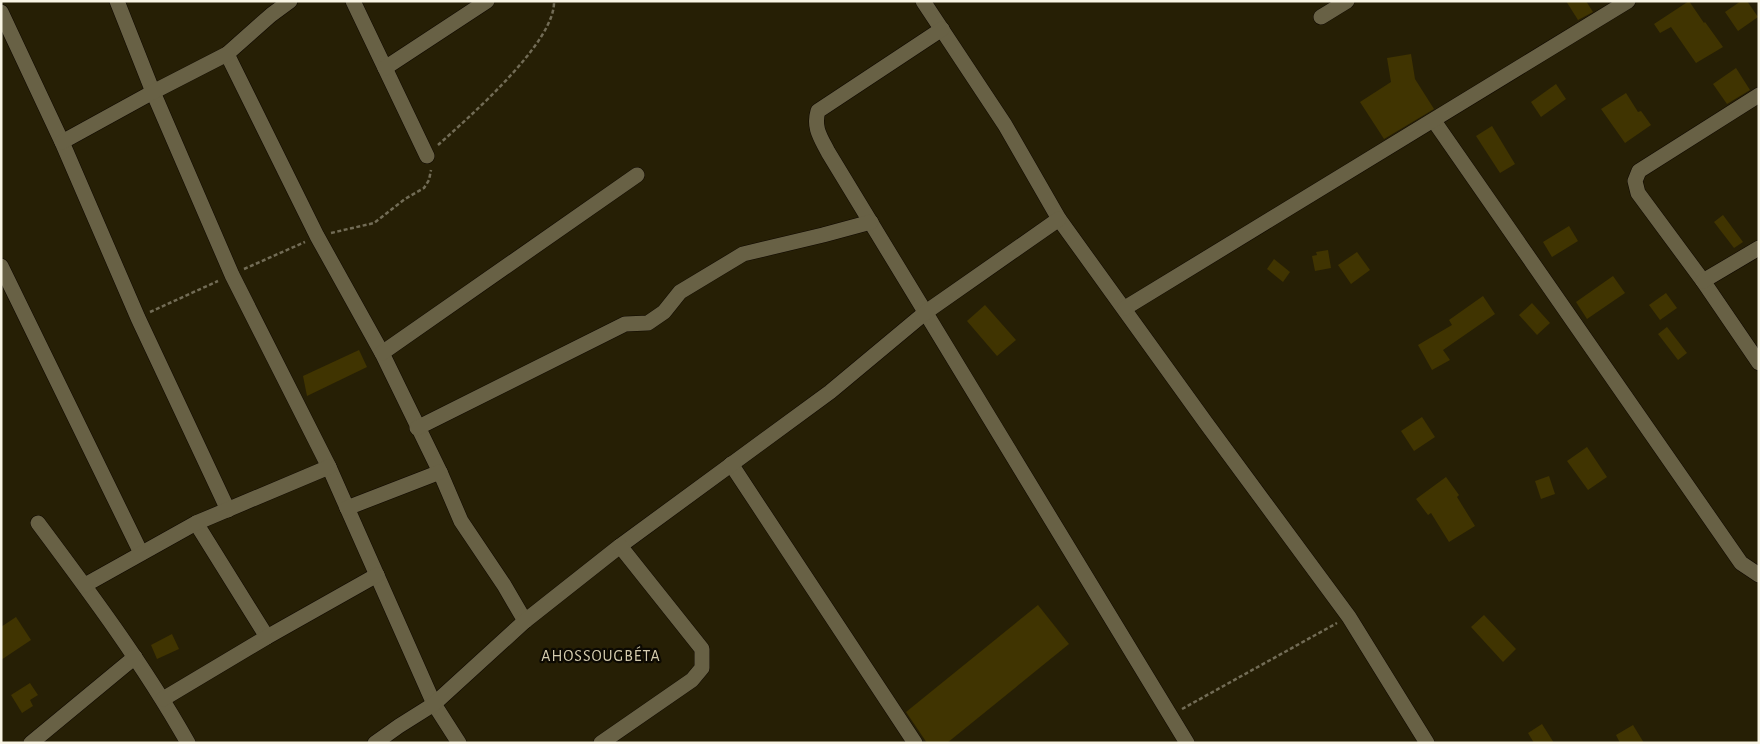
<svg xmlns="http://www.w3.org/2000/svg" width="1760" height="744" font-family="'Alegreya Sans',sans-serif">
	<rect width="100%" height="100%" fill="#261f05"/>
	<!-- building -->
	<g fill="#403401">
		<polygon points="1566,1 1586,1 1593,12 1578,20"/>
		<polygon points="1689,1 1704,23 1705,22 1723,47 1696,63 1671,27 1660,33 1654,24"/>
		<polygon points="1741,1 1747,1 1758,17 1738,31 1725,12"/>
		<polygon points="1411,54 1415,79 1434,109 1384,139 1360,102 1391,82 1387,58"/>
		<polygon points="1736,68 1750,90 1727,104 1713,84"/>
		<polygon points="1556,84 1566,99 1541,117 1531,102"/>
		<polygon points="1626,93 1638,112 1641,111 1651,125 1625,143 1601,109"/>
		<polygon points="1492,126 1515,164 1500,173 1476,136"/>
		<polygon points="1723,215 1743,242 1734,248 1714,222"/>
		<polygon points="1569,226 1578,241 1552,257 1543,242"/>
		<polygon points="1328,250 1331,268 1315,271 1312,256 1317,255 1316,252"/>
		<polygon points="1357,252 1370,270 1351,284 1338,265"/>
		<polygon points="1274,259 1290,272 1283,282 1267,269"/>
		<polygon points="1613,276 1625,293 1587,319 1576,302"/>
		<polygon points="1666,293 1677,308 1660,320 1649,305"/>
		<polygon points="1483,296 1495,314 1443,350 1450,360 1432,370 1418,345 1452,325 1449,320"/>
		<polygon points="1532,303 1550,323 1537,335 1519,315"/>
		<polygon points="985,305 1016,340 997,356 967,321"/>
		<polygon points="1667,327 1687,353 1678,360 1658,334"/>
		<polygon points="359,350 367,367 307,396 303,376"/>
		<polygon points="1422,417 1435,437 1414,451 1401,431"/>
		<polygon points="1587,447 1607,477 1588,490 1567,461"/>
		<polygon points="1549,476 1555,494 1541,499 1535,481"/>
		<polygon points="1446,477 1459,495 1457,497 1475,526 1449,542 1431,513 1428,515 1416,499"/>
		<polygon points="1038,605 1069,644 947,743 927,743 906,712"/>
		<polygon points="1484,615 1516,649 1503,662 1471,627"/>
		<polygon points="16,617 31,640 1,660 1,627"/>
		<polygon points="172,634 179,649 157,659 151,645"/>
		<polygon points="30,683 38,695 30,700 33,706 22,713 11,695"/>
		<polygon points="1542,724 1554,743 1534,743 1528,733"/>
		<polygon points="1633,725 1644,743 1620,743 1616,735"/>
	</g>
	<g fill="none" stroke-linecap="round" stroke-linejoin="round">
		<!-- minor casing -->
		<g stroke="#0f0800" stroke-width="16">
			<g id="minor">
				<polyline points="117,1 153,92 232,275 329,467 434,704 459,743"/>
				<polyline points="353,1 427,156"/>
				<polyline points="923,1 1005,125 1059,219 1206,423 1349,617 1427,743"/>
				<polyline points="1,12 62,142 138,318 228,510"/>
				<polyline points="1321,17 1347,1"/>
				<path d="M 942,29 L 818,111 C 813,128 821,138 828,152 L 1187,743"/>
				<polyline points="227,54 317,236 382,353 440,472 461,521 504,585 525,621"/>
				<polyline points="385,68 487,1"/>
				<polyline points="1759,95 1639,171 1635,181 1638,193 1703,281 1759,363"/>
				<polyline points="1434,121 1741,563 1759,575"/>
				<polyline points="62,142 153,92 227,54 271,15 290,1"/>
				<polyline points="1,266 141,553"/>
				<polyline points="1703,281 1759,248"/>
				<polyline points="1125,308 1628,1"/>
				<polyline points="382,353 637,175"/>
				<polyline points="417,428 625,324 648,323 664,312 680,292 743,254 823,235 871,222"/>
				<polyline points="731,464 915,743"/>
				<polyline points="347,508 440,472"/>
				<path d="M 38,523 C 91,594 144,665 188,743"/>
				<polyline points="196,523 267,637"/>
				<polyline points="85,585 196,523 329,467"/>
				<polyline points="163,699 267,637 377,575"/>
				<polyline points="31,743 135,657"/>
				<polyline points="375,743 399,726 434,704 525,621 620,546 830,392 926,312 1059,219"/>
				<polyline points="601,743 692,680 702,668 702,649 620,546"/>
			</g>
		</g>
		<!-- path -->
		<g stroke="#726c56" stroke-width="2.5" stroke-dasharray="4 2.5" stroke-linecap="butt">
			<path d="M 438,145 C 468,118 556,42 554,1"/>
			<polyline points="331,233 374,223 405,199 424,188 429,180 431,170"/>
			<polyline points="244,269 305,242"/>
			<polyline points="150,312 218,281"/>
			<polyline points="1182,709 1337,623"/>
		</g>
		<!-- minor -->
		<use href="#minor" stroke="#686145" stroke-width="15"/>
	</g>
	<g text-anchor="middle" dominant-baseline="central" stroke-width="4.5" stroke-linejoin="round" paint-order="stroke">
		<!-- quarter labels -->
		<g font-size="16" letter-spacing="1" fill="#d6cdaf" stroke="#0c0902">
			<text x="601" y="656">AHOSSOUGBÉTA</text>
		</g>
	</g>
	<!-- border -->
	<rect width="1760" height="744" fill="none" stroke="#f9f5e5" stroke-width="5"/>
</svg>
